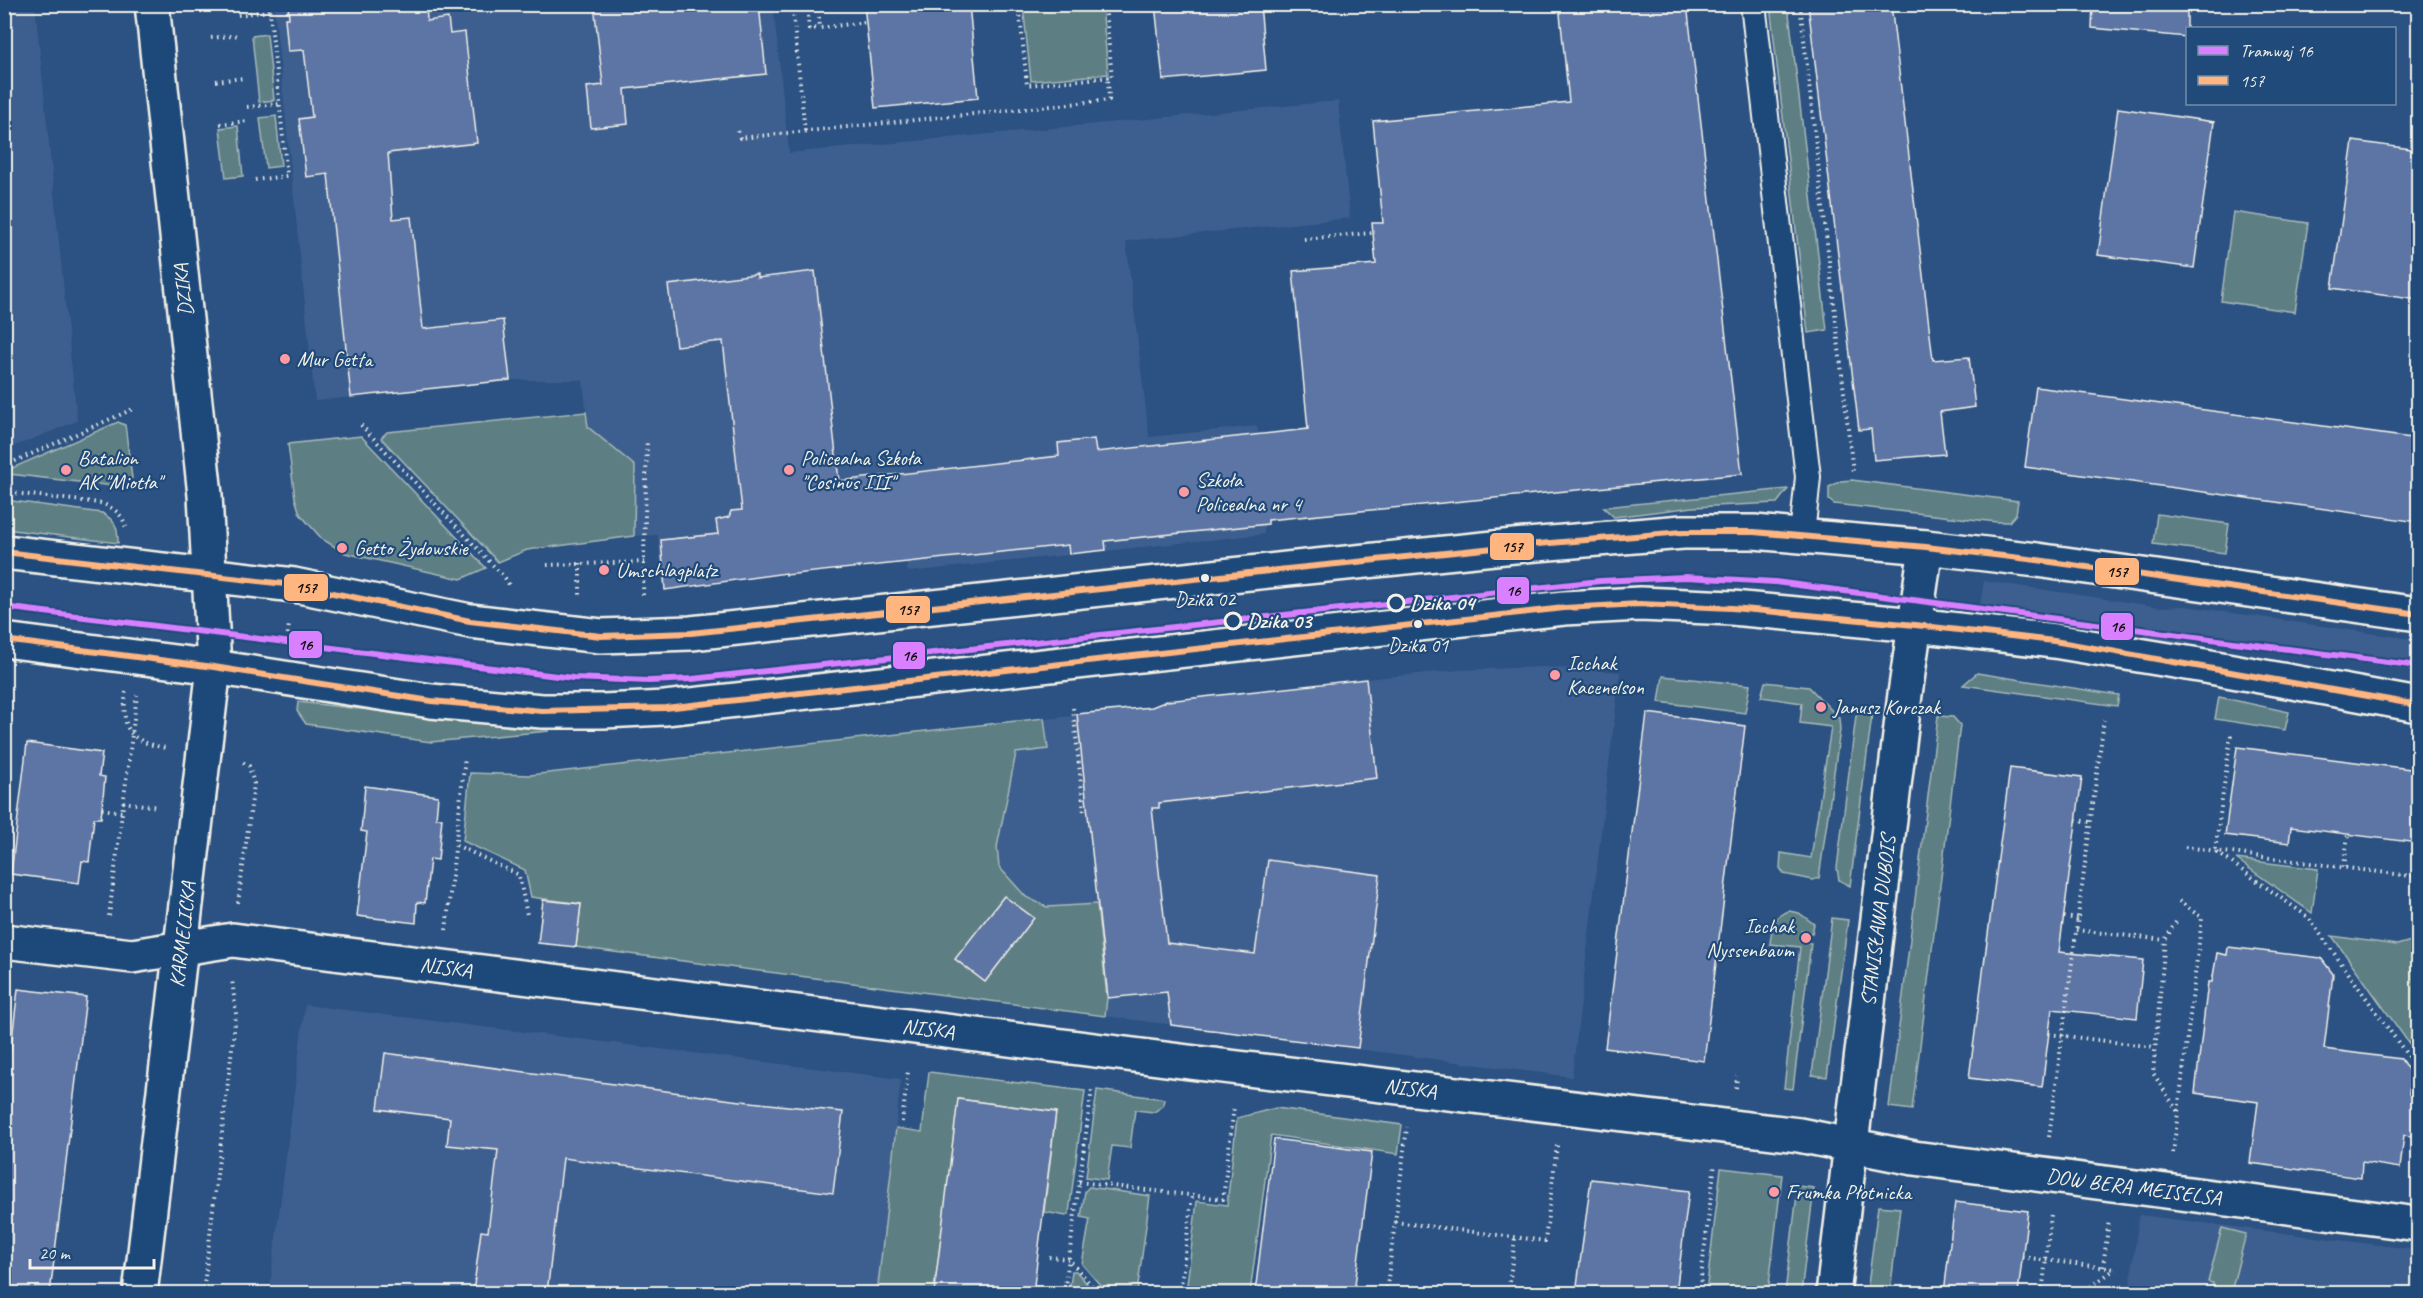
<svg xmlns="http://www.w3.org/2000/svg" width="2423" height="1298" font-family="Caveat,sans-serif">
	<rect width="100%" height="100%" fill="#2b5283"/>
	<filter id="ink" filterUnits="userSpaceOnUse"><feTurbulence type="fractalNoise" baseFrequency=".0167" numOctaves="2"/><feDisplacementMap in="SourceGraphic" scale="12" xChannelSelector="R" yChannelSelector="G"/><feConvolveMatrix kernelMatrix="1 2 1 2 8 2 1 2 1" color-interpolation-filters="sRGB"/></filter>
	<g filter="url(#ink)">
		<!-- built -->
		<g fill="#3e5f8f">
			<polygon points="5,4 35,5 77,421 5,450"/>
			<polygon points="274,5 773,5 789,153 1338,101 1350,218 1126,241 1149,437 1257,426 1268,520 1268,524 1264,525 1264,534 908,572 906,562 866,564 867,567 786,575 786,573 666,590 662,577 658,535 634,536 635,466 588,427 583,380 510,380 315,401"/>
			<polygon points="1984,581 2160,607 2185,606 2418,640 2418,672 2197,641 2185,643 1978,617"/>
			<polygon points="1542,667 1620,672 1572,1077 576,947 581,904 543,900 530,775 1156,707 1163,706 1167,701 1366,679 1460,670"/>
			<polygon points="305,1005 901,1079 877,1293 269,1294"/>
			<polygon points="2139,1215 2418,1250 2418,1293 2129,1294"/>
		</g>
		<!-- green -->
		<g fill="#5d7f84" stroke="#a8b8b6" stroke-width="1.5">
			<polygon points="1023,5 1102,5 1108,74 1031,81"/>
			<polygon points="1770,5 1788,5 1827,330 1808,333"/>
			<polygon points="267,34 274,100 259,102 252,36"/>
			<polygon points="276,116 281,166 266,168 260,118"/>
			<polygon points="238,126 243,176 226,178 220,128"/>
			<polygon points="2233,212 2308,223 2295,312 2221,301"/>
			<polygon points="586,412 588,427 635,466 634,536 527,550 498,562 381,438 387,432"/>
			<polygon points="118,422 125,425 132,478 122,487 9,474 10,469"/>
			<polygon points="361,436 486,568 461,579 345,553 322,539 300,514 295,498 288,444"/>
			<polygon points="1852,480 2018,501 2016,514 2009,522 1997,522 1834,504 1829,500 1829,487 1841,481"/>
			<polygon points="1788,489 1777,503 1693,507 1614,517 1603,507"/>
			<path d="M 5,500 L 102,513 C 116,521 118,527 118,543 L 5,529 Z"/>
			<polygon points="2157,514 2229,524 2225,553 2153,544"/>
			<polygon points="1977,673 2119,695 2117,706 1963,685"/>
			<polygon points="1663,676 1750,685 1745,713 1659,702"/>
			<polygon points="1765,682 1809,687 1839,718 1840,730 1819,878 1813,880 1784,874 1780,868 1781,853 1811,858 1831,727 1800,723 1802,703 1761,697"/>
			<polygon points="2219,697 2289,712 2285,730 2215,719"/>
			<polygon points="298,702 468,721 549,727 549,731 431,742 306,724 297,711"/>
			<polygon points="1867,707 1873,707 1850,886 1839,880 1837,868 1856,716"/>
			<polygon points="1938,716 1953,717 1960,725 1912,1110 1889,1107"/>
			<polygon points="1044,718 1048,749 1016,753 997,847 999,867 1026,897 1047,907 1097,904 1107,998 1105,1016 576,947 581,904 531,897 525,870 463,841 470,773 530,775"/>
			<polygon points="2236,859 2318,869 2312,913"/>
			<path d="M 1789,911 L 1799,913 L 1814,924 L 1812,933 L 1802,931 L 1800,941 L 1811,943 L 1793,1089 L 1784,1088 L 1800,947 L 1770,944 C 1772,927 1772,917 1789,911 Z"/>
			<polygon points="1832,918 1848,920 1827,1077 1812,1075"/>
			<polygon points="2332,936 2397,945 2418,939 2418,1056"/>
			<polygon points="929,1072 1085,1091 1069,1213 1066,1216 1044,1212 1056,1112 959,1099 934,1293 877,1294 896,1128 922,1132"/>
			<polygon points="1097,1090 1164,1099 1163,1106 1154,1112 1135,1110 1130,1148 1112,1146 1107,1180 1086,1177"/>
			<polygon points="1276,1108 1402,1125 1398,1154 1271,1135 1250,1293 1186,1293 1197,1201 1227,1205 1237,1118"/>
			<polygon points="1721,1168 1782,1175 1768,1293 1706,1293"/>
			<polygon points="1798,1186 1814,1188 1801,1293 1785,1293"/>
			<polygon points="1089,1187 1150,1196 1137,1293 1107,1293 1082,1264 1090,1219 1081,1217 1085,1191"/>
			<polygon points="1878,1206 1900,1208 1890,1293 1867,1293"/>
			<polygon points="2222,1228 2246,1234 2232,1288 2228,1287 2226,1293 2211,1293 2213,1283 2208,1282"/>
			<polygon points="1072,1271 1076,1271 1095,1293 1069,1293"/>
		</g>
		<!-- building -->
		<g fill="#5c74a5" stroke="#f4f1e8" stroke-width="1.5">
			<polygon points="288,4 426,4 427,21 448,18 450,34 465,32 477,143 388,153 393,219 411,217 423,329 503,320 510,380 351,397 328,174 306,177 299,119 312,117 304,50 288,51 285,18 289,18"/>
			<polygon points="594,4 759,4 766,74 625,89 628,124 591,128 587,87 603,85"/>
			<polygon points="864,4 969,4 978,98 875,108"/>
			<polygon points="1155,4 1260,4 1266,70 1163,80"/>
			<polygon points="1559,4 1687,4 1742,474 1268,520 1268,524 1105,541 1106,550 1069,554 1068,545 786,575 786,573 665,590 661,540 718,534 716,520 729,517 731,511 742,510 723,341 676,346 668,285 757,274 757,278 815,271 839,481 1059,456 1058,443 1094,439 1096,452 1308,429 1293,271 1376,264 1372,223 1383,223 1373,121 1569,102"/>
			<polygon points="1808,4 1891,4 1933,360 1969,357 1975,407 1940,412 1945,454 1874,460 1871,429 1859,430"/>
			<polygon points="2093,4 2187,4 2187,37 2092,28"/>
			<polygon points="2118,108 2214,122 2194,268 2098,255"/>
			<polygon points="2353,141 2418,150 2418,300 2332,288"/>
			<polygon points="2036,387 2418,439 2418,522 2025,467"/>
			<polygon points="1366,679 1377,778 1159,803 1159,808 1152,808 1167,943 1255,954 1268,860 1380,875 1358,1048 1171,1025 1167,992 1108,998 1077,714 1152,707 1167,701"/>
			<polygon points="1647,713 1745,726 1704,1061 1605,1048"/>
			<polygon points="27,743 102,753 99,776 105,777 101,818 94,818 89,862 82,861 79,883 11,874"/>
			<polygon points="2237,747 2418,770 2418,843 2291,827 2289,843 2225,835"/>
			<polygon points="2010,768 2082,777 2059,952 2143,960 2137,1018 2052,1009 2042,1087 1969,1078"/>
			<polygon points="365,786 438,796 436,818 442,818 438,860 430,859 425,903 417,902 416,923 357,916 367,832 361,831"/>
			<polygon points="1004,896 1034,918 985,982 955,959"/>
			<polygon points="543,900 581,904 576,947 538,943"/>
			<polygon points="2228,947 2321,958 2333,974 2324,1049 2401,1059 2411,1074 2409,1094 2418,1095 2418,1137 2404,1135 2400,1168 2362,1162 2361,1178 2250,1163 2258,1102 2195,1093 2208,982 2212,982 2217,953 2227,955"/>
			<polygon points="18,989 86,997 50,1293 4,1293 4,1106"/>
			<polygon points="385,1053 732,1100 843,1112 833,1193 563,1158 547,1293 473,1293 481,1231 488,1232 498,1150 447,1145 450,1118 378,1109"/>
			<polygon points="958,1099 1056,1112 1033,1293 934,1293"/>
			<polygon points="1274,1139 1372,1152 1354,1293 1255,1293"/>
			<polygon points="1591,1179 1689,1191 1676,1293 1576,1293"/>
			<polygon points="1955,1202 2028,1211 2018,1293 1944,1293"/>
		</g>
		<g fill="none" stroke-linecap="round" stroke-linejoin="round">
			<!-- service casing -->
			<g stroke="#f4f1e8" stroke-width="28">
				<polyline id="service" points="1753,4 1808,477 1802,535"/>
			</g>
			<!-- minor casing -->
			<g stroke="#f4f1e8" stroke-width="38">
				<g id="minor">
					<path id="s1" d="M 4,941 L 132,956 L 233,940 L 255,943 L 1189,1062 L 1799,1135 L 1914,1158 L 2418,1224"/>
					<path id="s2" d="M 140,1294 L 214,667 L 205,495 L 152,4"/>
					<path id="s3" d="M 1833,1294 L 1905,694 L 1926,547"/>
				</g>
			</g>
			<!-- tertiary casing -->
			<g stroke="#f4f1e8" stroke-width="38">
				<g id="tertiary">
					<polyline points="4,552 294,585 470,621 601,636 691,633 1287,569 1514,546 1683,532 1754,532 1926,547 2037,560 2418,614"/>
					<polyline points="4,640 214,667 431,701 542,711 603,711 665,708 1564,608 1640,604 1732,608 1915,625 2054,641 2205,666 2418,705"/>
				</g>
			</g>
			<!-- path -->
			<g stroke="#f4f1e8" stroke-width="4" stroke-dasharray="1.5 4.5" stroke-linecap="butt">
				<polyline points="792,4 805,132"/>
				<polyline points="807,4 809,29 820,28"/>
				<polyline points="1019,4 1027,85 1112,77 1105,4"/>
				<polyline points="1800,4 1853,472"/>
				<polyline points="238,15 270,11"/>
				<polyline points="819,17 820,28 866,22"/>
				<polyline points="211,38 240,35"/>
				<polyline points="216,81 244,78"/>
				<polyline points="247,107 280,104"/>
				<polyline points="220,124 248,121"/>
				<polyline points="738,131 740,138 1109,100 1108,78"/>
				<polyline points="255,180 287,176 269,4"/>
				<polyline points="1304,239 1372,233"/>
				<polyline points="361,425 505,578 511,588"/>
				<polyline points="4,466 133,409"/>
				<path d="M 4,492 L 100,503 C 113,507 123,514 126,528"/>
				<polyline points="580,563 580,597"/>
				<polyline points="547,565 644,562"/>
				<polyline points="643,595 647,440"/>
				<polyline points="287,640 289,624"/>
				<path d="M 126,692 C 121,729 128,741 166,748"/>
				<polyline points="1073,708 1084,812 1087,812"/>
				<polyline points="2231,735 2215,851 2308,917 2418,1070"/>
				<polyline points="123,802 157,807"/>
				<polyline points="102,809 122,812"/>
				<polyline points="2076,820 2090,822"/>
				<polyline points="456,845 519,875 527,915"/>
				<polyline points="2185,847 2418,877"/>
				<polyline points="2344,867 2348,834"/>
				<polyline points="238,903 254,784 249,766 241,761"/>
				<polyline points="109,916 137,695"/>
				<polyline points="2064,917 2078,919"/>
				<polyline points="2176,922 2165,940 2153,1073 2178,1112"/>
				<polyline points="446,930 465,758"/>
				<polyline points="2076,930 2165,940"/>
				<polyline points="2049,1034 2155,1047"/>
				<polyline points="4,1042 12,1043"/>
				<polyline points="1736,1088 1737,1076"/>
				<polyline points="902,1122 908,1071"/>
				<polyline points="2049,1137 2104,720"/>
				<polyline points="2173,1153 2202,918 2179,901"/>
				<polyline points="1079,1182 1223,1199 1234,1106"/>
				<polyline points="1395,1222 1545,1241 1557,1145"/>
				<polyline points="1049,1257 1069,1259 1099,1294"/>
				<polyline points="2022,1257 2115,1269"/>
				<polyline points="2103,1267 2109,1220"/>
				<polyline points="203,1294 236,1014 232,979"/>
				<polyline points="1064,1294 1092,1089"/>
				<polyline points="1180,1294 1192,1196"/>
				<polyline points="1386,1294 1407,1127"/>
				<polyline points="1508,1294 1515,1238"/>
				<polyline points="1699,1294 1715,1163"/>
				<polyline points="2042,1294 2051,1214"/>
				<polyline points="2081,1294 2115,1269"/>
			</g>
			<!-- service -->
			<use href="#service" stroke="#1f4a7a" stroke-width="24"/>
			<!-- minor -->
			<use href="#minor" stroke="#1f4a7a" stroke-width="33"/>
			<!-- tertiary -->
			<use href="#tertiary" stroke="#1f4a7a" stroke-width="33"/>
			<!-- bus-1 casing -->
			<g stroke="#1f4a7a" stroke-width="10">
				<g id="bus-1">
					<polyline points="4,552 294,585 470,621 601,636 691,633 1287,569 1514,546 1683,532 1754,532 1926,547 2037,560 2418,614"/>
					<polyline points="4,640 214,667 431,701 542,711 665,708 1564,608 1640,604 1732,608 1915,625 2054,641 2418,705"/>
				</g>
			</g>
			<!-- bus-1 -->
			<use href="#bus-1" stroke="#ffb580" stroke-width="6"/>
			<!-- tram-1 casing -->
			<g stroke="#1f4a7a" stroke-width="10">
				<polyline id="tram-1" points="4,607 573,678 649,681 692,679 1600,581 1686,577 1775,582 2418,666"/>
			</g>
			<!-- tram-1 -->
			<use href="#tram-1" stroke="#d880ff" stroke-width="6"/>
		</g>
	</g>
	<!-- markers -->
	<g fill="#ff9aa2" stroke="#1f4a7a" stroke-width="2">
		<circle cx="285" cy="359" r="6"/>
		<circle cx="66" cy="470" r="6"/>
		<circle cx="789" cy="470" r="6"/>
		<circle cx="1184" cy="492" r="6"/>
		<circle cx="342" cy="548" r="6"/>
		<circle cx="604" cy="570" r="6"/>
		<circle cx="1555" cy="675" r="6"/>
		<circle cx="1821" cy="707" r="6"/>
		<circle cx="1806" cy="938" r="6"/>
		<circle cx="1774" cy="1192" r="6"/>
	</g>
	<g fill="#f4f1e8" stroke="#1f4a7a" stroke-width="2">
		<circle cx="1205" cy="578" r="5"/>
		<circle cx="1418" cy="624" r="5"/>
	</g>
	<g fill="#1f4a7a" stroke="#f4f1e8" stroke-width="3">
		<circle cx="1396" cy="603" r="8"/>
		<circle cx="1233" cy="621" r="8"/>
	</g>
	<g text-anchor="middle" dominant-baseline="central" stroke-width="4.5" stroke-linejoin="round" paint-order="stroke">
		<!-- bus labels -->
		<g font-size="20" fill="#f4f1e8" stroke="#1f4a7a">
			<text x="1205" y="599">Dzika 02</text>
			<text x="1418" y="645">Dzika 01</text>
		</g>
		<!-- street labels -->
		<g font-size="21" fill="#f4f1e8" stroke="#1f4a7a">
			<text transform="translate(183 290) rotate(-96)">DZIKA</text>
			<text stroke="none"><textPath href="#s3" startOffset="376">STANISŁAWA DUBOIS</textPath></text>
			<text stroke="none"><textPath href="#s2" startOffset="362">KARMELICKA</textPath></text>
			<text stroke="none"><textPath href="#s1" startOffset="446">NISKA</textPath></text>
			<text stroke="none"><textPath href="#s1" startOffset="932">NISKA</textPath></text>
			<text stroke="none"><textPath href="#s1" startOffset="1418">NISKA</textPath></text>
			<text stroke="none"><textPath href="#s1" startOffset="2148">DOW BERA MEISELSA</textPath></text>
		</g>
		<!-- poi labels -->
		<g font-size="21" fill="#f4f1e8" stroke="#1f4a7a" text-anchor="start">
			<text x="297" y="359">Mur Getta</text>
			<text x="78" y="458">Batalion<tspan x="78" dy="24">AK "Miotła"</tspan></text>
			<text x="801" y="458">Policealna Szkoła<tspan x="801" dy="24">"Cosinus III"</tspan></text>
			<text x="1196" y="480">Szkoła<tspan x="1196" dy="24">Policealna nr 4</tspan></text>
			<text x="354" y="548">Getto Żydowskie</text>
			<text x="616" y="570">Umschlagplatz</text>
			<text x="1567" y="663">Icchak<tspan x="1567" dy="24">Kacenelson</tspan></text>
			<text x="1833" y="707">Janusz Korczak</text>
			<text x="1794" y="926" text-anchor="end">Icchak<tspan x="1794" dy="24">Nyssenbaum</tspan></text>
			<text x="1786" y="1192">Frumka Płotnicka</text>
		</g>
		<!-- stop labels -->
		<g font-size="21" font-weight="bold" fill="#f4f1e8" stroke="#1f4a7a" text-anchor="start">
			<text x="1410" y="603">Dzika 04</text>
			<text x="1247" y="621">Dzika 03</text>
		</g>
	</g>
	<g stroke="#1f4a7a" stroke-width="2">
		<rect x="1489" y="532" width="46" height="29" rx="6" fill="#ffb580"/>
		<rect x="2094" y="557" width="46" height="29" rx="6" fill="#ffb580"/>
		<rect x="283" y="573" width="46" height="29" rx="6" fill="#ffb580"/>
		<rect x="1496" y="576" width="34" height="29" rx="6" fill="#d880ff"/>
		<rect x="885" y="595" width="46" height="29" rx="6" fill="#ffb580"/>
		<rect x="2100" y="612" width="34" height="29" rx="6" fill="#d880ff"/>
		<rect x="288" y="630" width="35" height="29" rx="6" fill="#d880ff"/>
		<rect x="892" y="641" width="34" height="29" rx="6" fill="#d880ff"/>
	</g>
	<g font-size="16" text-anchor="middle" font-weight="bold" fill="#111">
		<text x="1512" y="552">157</text>
		<text x="2117" y="577">157</text>
		<text x="306" y="593">157</text>
		<text x="1513" y="596">16</text>
		<text x="908" y="615">157</text>
		<text x="2117" y="632">16</text>
		<text x="305" y="650">16</text>
		<text x="909" y="661">16</text>
	</g>
	<!-- margin -->
	<rect width="2423" height="1298" fill="none" stroke="#1f4a7a" stroke-width="24"/>
	<rect x="12" y="12" width="2399" height="1274" fill="none" stroke="#f4f1e8" stroke-width="2" filter="url(#ink)"/>
	<!-- legend -->
	<rect x="2186" y="27" width="210" height="78" fill="#1f4a7a" stroke="#748da6" stroke-width="1.5"/>
	<rect x="2198" y="46" width="30" height="9" fill="#d880ff" stroke="#748da6" stroke-width="1.5"/>
	<text x="2240" y="57" font-size="18" fill="#f4f1e8">Tramwaj 16</text>
	<rect x="2198" y="76" width="30" height="9" fill="#ffb580" stroke="#748da6" stroke-width="1.5"/>
	<text x="2240" y="87" font-size="18" fill="#f4f1e8">157</text>
	<!-- scale -->
	<path d="M30 1259v9h124v-9" fill="none" stroke="#f4f1e8" stroke-width="3"/>
	<text x="39" y="1259" font-size="18" fill="#f4f1e8" stroke="#1f4a7a" stroke-width="4.5" paint-order="stroke">20 m</text>
</svg>
